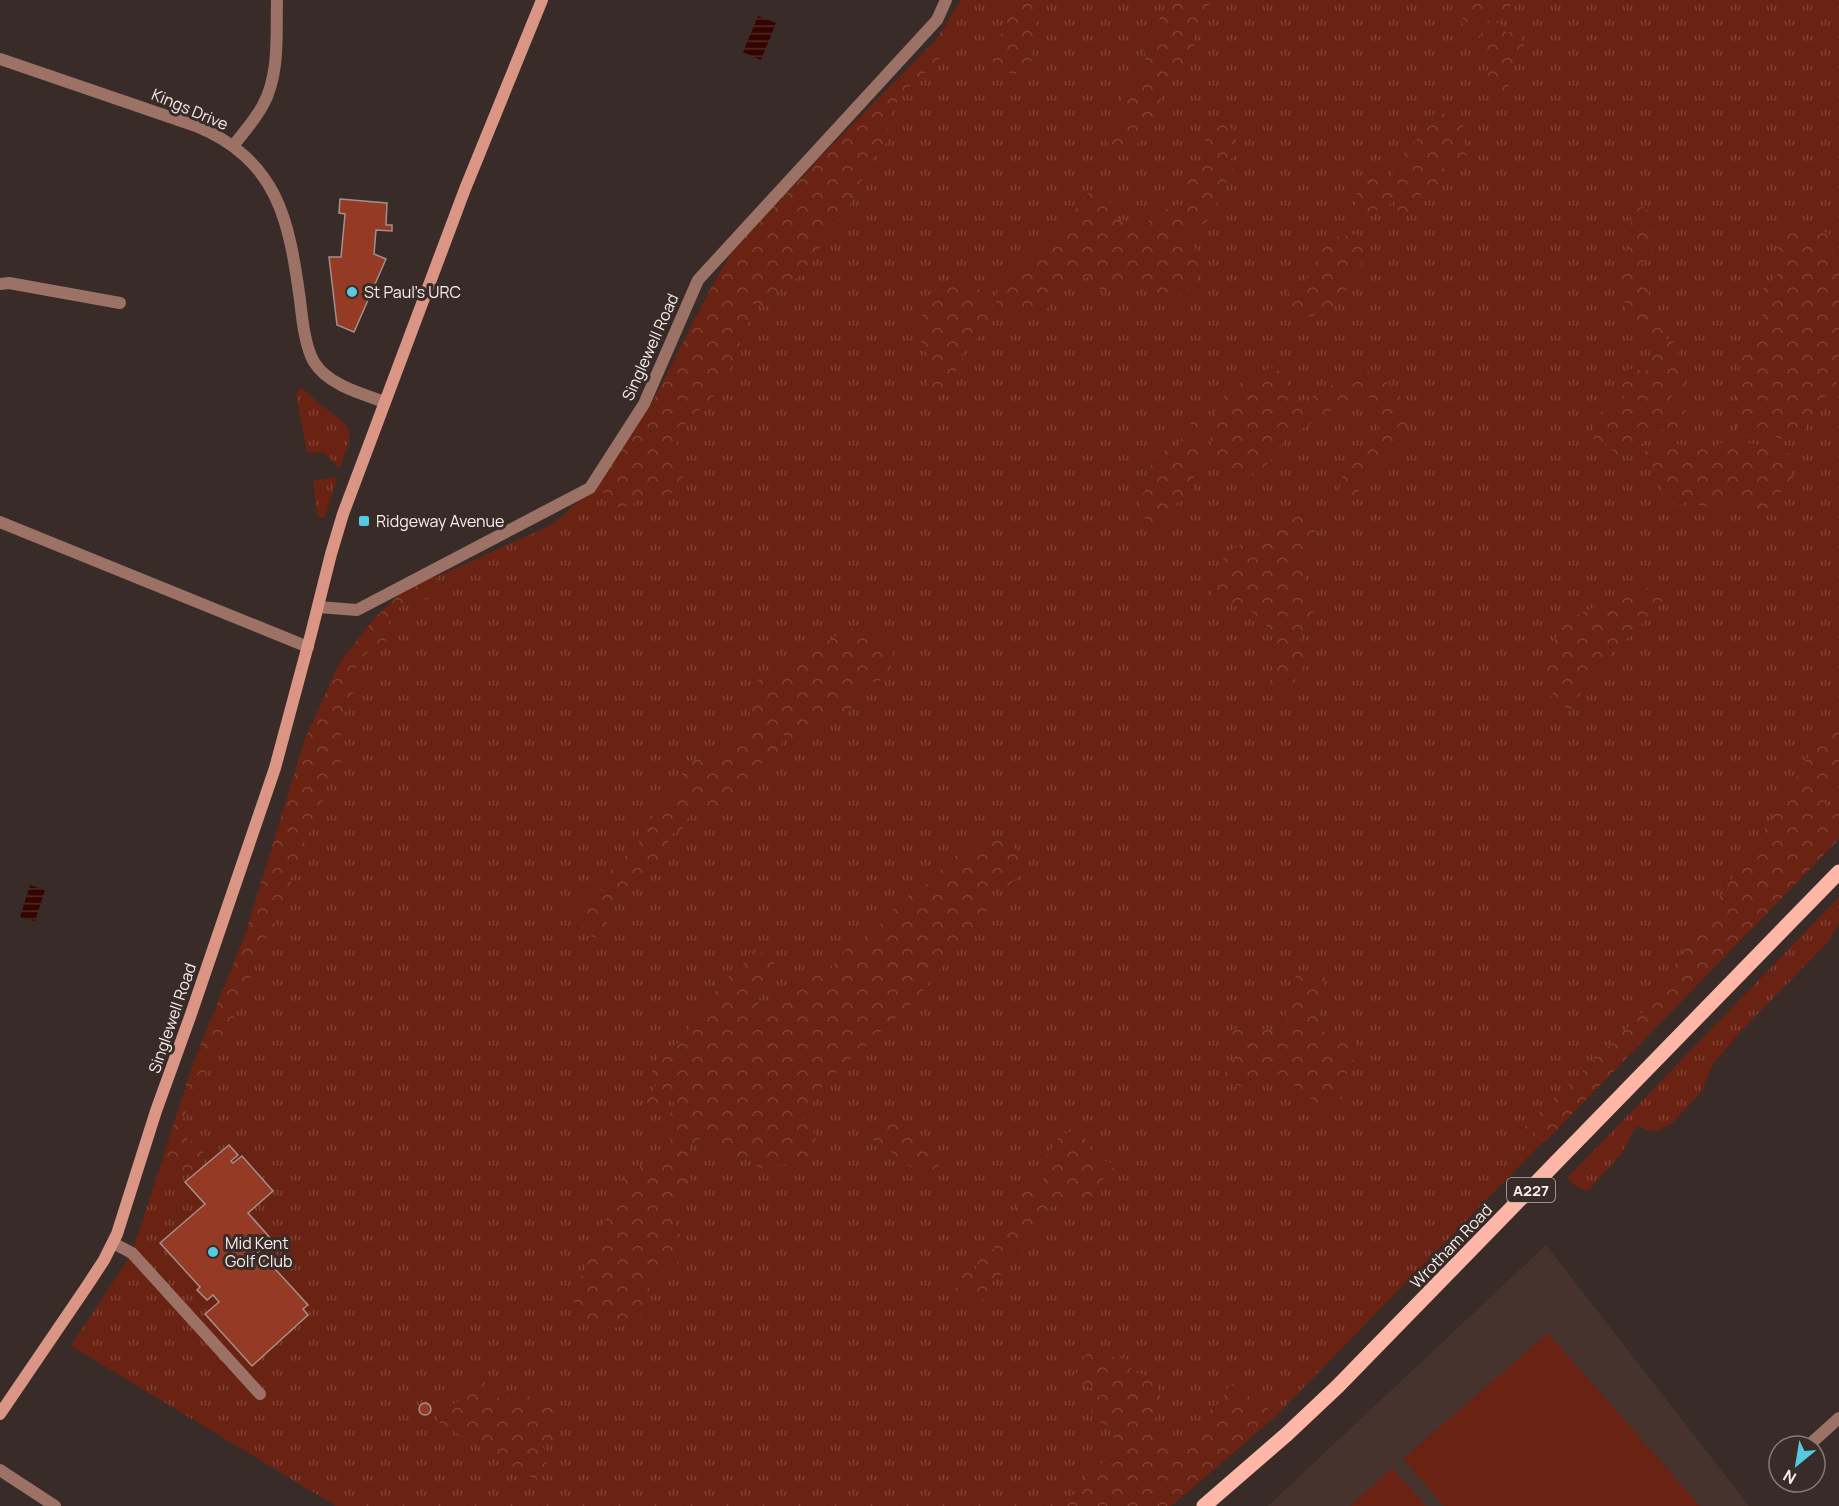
<svg xmlns="http://www.w3.org/2000/svg" width="1839" height="1506" font-family="Manrope,sans-serif">
	<defs>
		<pattern id="grass-tufts" width="24" height="20" patternUnits="userSpaceOnUse" patternTransform="scale(1.5)"><rect width="24" height="20" fill="#6a2212"/><path d="M3 7l-1-3M5 7V3M7 7l1-3M15 17l-1-3M17 17v-4M19 17l1-3" fill="none" stroke="#804235"/></pattern>
		<pattern id="forest-crowns" width="20" height="18" patternUnits="userSpaceOnUse" patternTransform="scale(1.5)"><rect width="20" height="18" fill="#6a2212"/><path d="M2 6a3 3 0 1 1 6 0M12 15a3 3 0 1 1 6 0" fill="none" stroke="#804235"/></pattern>
		<pattern id="water-rules" width="6" height="5" patternUnits="userSpaceOnUse" patternTransform="scale(1.5)"><rect width="6" height="5" fill="#340500"/><path d="M0 2.5h6" fill="none" stroke="#522a25"/></pattern>
	</defs>
	<rect width="100%" height="100%" fill="#392b28"/>
	<!-- built -->
	<polygon fill="#47332e" points="1546,1245 1749,1506 1268,1506"/>
	<!-- grass -->
	<g fill="url(#grass-tufts)">
		<polygon points="961,0 1839,0 1839,838 1275,1417 1171,1506 336,1506 71,1346 132,1253 194,1061 244,938 305,739 340,662 375,618 401,593 553,524 599,483 651,405 711,288 820,157 936,41"/>
		<path d="M 300,388 C 308,392 314,400 322,406 C 356,429 354,431 340,468 L 324,453 L 307,452 L 296,393 Z"/>
		<polygon points="335,477 337,479 325,517 318,518 313,481"/>
		<path d="M 1839,897 L 1839,924 L 1829,941 L 1741,1031 L 1713,1064 L 1701,1092 L 1672,1123 L 1660,1130 L 1650,1131 L 1636,1126 L 1622,1153 L 1590,1189 C 1580,1192 1574,1184 1567,1178 Z"/>
	</g>
	<!-- forest -->
	<g fill="url(#forest-crowns)">
		<path d="M 1001,0 L 1039,0 L 1038,5 L 1040,8 L 1034,20 L 1038,31 L 1033,44 L 1031,67 C 1020,77 1009,74 996,70 C 994,63 989,53 990,46 C 991,40 996,40 1000,36 C 1010,25 1007,11 1001,0 Z"/>
		<path d="M 1171,0 L 1215,0 L 1204,9 L 1195,29 L 1194,48 L 1188,66 L 1168,81 L 1163,90 L 1160,101 L 1154,110 L 1153,132 C 1142,142 1123,154 1109,146 C 1109,129 1121,126 1128,111 L 1121,100 L 1129,83 L 1137,77 L 1144,64 L 1146,57 L 1144,50 L 1146,42 L 1156,32 L 1160,17 L 1169,7 Z"/>
		<path d="M 1464,0 L 1513,0 L 1513,4 L 1505,11 L 1495,8 L 1486,12 L 1484,20 L 1500,23 L 1506,32 L 1519,32 L 1525,48 L 1514,56 L 1512,77 L 1507,90 L 1498,94 C 1485,82 1485,72 1493,57 L 1484,54 L 1477,42 L 1481,35 L 1481,28 L 1469,28 L 1461,23 L 1466,8 L 1463,4 Z"/>
		<path d="M 945,26 L 950,40 C 936,80 884,84 888,142 L 876,151 L 853,200 L 800,276 L 775,292 L 766,306 L 753,304 L 748,309 L 752,318 L 744,331 L 729,373 L 712,398 L 679,431 L 674,461 L 684,475 L 677,490 L 660,498 L 654,490 C 640,497 622,518 607,501 C 604,496 602,488 599,483 L 651,405 L 711,288 L 735,247 L 896,80 L 935,41 Z"/>
		<path d="M 1435,112 L 1445,114 L 1449,121 L 1457,122 L 1464,127 C 1466,134 1465,140 1465,147 C 1466,155 1468,159 1467,168 L 1457,172 L 1448,163 L 1443,166 L 1446,175 L 1443,186 L 1432,192 L 1420,192 L 1424,205 L 1419,212 L 1406,214 L 1395,210 L 1395,201 L 1372,213 L 1357,207 L 1357,181 L 1359,177 L 1371,172 L 1381,174 L 1385,181 L 1392,176 L 1394,164 L 1417,139 Z"/>
		<path d="M 1220,120 C 1239,129 1240,146 1229,163 L 1233,169 L 1233,176 L 1221,188 L 1219,200 L 1214,208 L 1212,217 L 1185,238 L 1185,242 L 1193,243 C 1219,297 1151,316 1137,279 L 1132,277 C 1115,288 1102,300 1089,277 L 1059,282 C 1055,288 1056,294 1053,300 C 1045,320 1022,316 1005,313 L 996,302 L 998,289 L 1043,246 L 1073,213 L 1083,197 L 1096,188 L 1106,189 L 1109,193 C 1108,215 1121,225 1141,230 L 1146,228 C 1150,214 1160,208 1174,208 L 1175,205 L 1187,205 C 1190,197 1187,187 1187,179 C 1191,176 1196,173 1198,169 C 1206,154 1203,136 1211,122 Z"/>
		<path d="M 1643,207 L 1649,212 L 1650,219 L 1647,226 C 1653,237 1655,246 1651,258 L 1643,261 L 1637,277 C 1649,285 1651,296 1648,309 L 1656,322 L 1665,324 L 1669,332 L 1666,339 L 1673,341 L 1680,358 L 1678,366 C 1686,374 1686,379 1682,389 L 1674,393 L 1668,403 L 1672,409 L 1676,405 L 1683,407 L 1689,417 L 1688,424 L 1670,432 L 1662,429 L 1640,445 L 1634,443 L 1626,455 L 1617,455 L 1609,446 L 1593,438 C 1595,423 1596,408 1614,408 L 1625,397 C 1619,387 1618,378 1628,369 L 1638,369 L 1644,373 C 1651,364 1653,340 1643,333 C 1638,328 1633,327 1630,320 C 1623,305 1622,284 1620,268 L 1621,259 L 1628,251 C 1626,240 1633,229 1631,215 L 1637,208 Z"/>
		<path d="M 1794,224 L 1807,226 L 1813,231 L 1820,230 L 1829,234 L 1834,257 L 1839,259 L 1839,380 L 1818,405 L 1799,439 L 1781,439 L 1772,435 L 1770,430 L 1765,431 L 1757,438 L 1747,436 L 1737,430 L 1734,417 L 1738,409 L 1735,405 L 1742,350 L 1760,336 L 1764,321 L 1761,308 L 1763,288 C 1767,284 1774,280 1777,275 C 1783,260 1772,243 1781,228 Z"/>
		<path d="M 1357,234 L 1365,253 L 1361,265 L 1348,274 C 1353,284 1348,291 1339,297 C 1336,312 1323,313 1309,317 L 1290,307 L 1289,289 L 1308,278 L 1313,264 L 1321,260 L 1319,248 L 1328,238 Z"/>
		<path d="M 955,279 L 968,282 L 973,288 L 982,290 L 990,296 L 995,311 L 990,317 L 989,328 L 965,349 L 961,355 L 964,361 L 951,377 C 951,389 948,392 937,397 L 929,391 L 928,378 L 933,372 C 930,365 929,360 926,353 C 916,329 915,332 926,307 L 923,300 L 937,288 Z"/>
		<path d="M 1271,367 L 1285,374 L 1289,395 L 1299,402 C 1327,395 1356,356 1384,380 C 1398,391 1405,403 1411,418 L 1405,433 L 1395,449 L 1374,474 L 1365,481 L 1354,499 L 1345,500 L 1338,494 L 1345,466 L 1353,453 L 1369,445 L 1379,429 L 1383,418 L 1378,405 L 1367,396 L 1345,402 L 1300,430 L 1293,429 C 1281,444 1271,466 1253,474 C 1246,477 1238,476 1231,473 C 1224,470 1217,466 1214,459 C 1206,443 1213,410 1224,397 C 1235,383 1255,375 1271,367 Z"/>
		<polygon points="1198,416 1202,420 1203,462 1194,472 1193,490 1180,499 1158,527 1147,523 1143,514 1140,499 1146,489 1153,458 1166,450 1179,449 1179,441 1191,429 1190,417"/>
		<path d="M 1770,440 L 1779,445 L 1782,451 L 1790,454 L 1790,472 L 1794,480 L 1788,490 L 1778,493 L 1762,517 L 1756,519 L 1750,513 L 1749,505 L 1743,506 L 1733,494 L 1726,496 L 1721,506 C 1711,508 1697,507 1690,500 L 1679,506 L 1664,500 C 1661,493 1661,484 1658,477 C 1655,467 1648,462 1645,451 L 1648,448 L 1674,444 L 1695,446 L 1706,449 L 1725,442 L 1745,442 L 1758,445 Z"/>
		<path d="M 1298,508 L 1317,515 L 1313,544 L 1304,554 C 1307,565 1304,569 1304,579 C 1305,588 1313,598 1315,609 L 1311,615 L 1316,619 L 1318,629 L 1304,634 L 1299,641 C 1301,647 1305,654 1305,660 C 1304,674 1288,691 1276,694 L 1269,689 C 1270,674 1275,660 1274,646 C 1270,612 1237,603 1209,599 L 1219,577 L 1224,554 L 1267,529 Z"/>
		<path d="M 435,576 L 438,586 L 429,599 C 412,600 396,605 388,621 L 392,633 L 384,643 L 365,654 L 356,667 L 355,686 L 349,706 L 336,723 L 346,748 L 344,757 L 338,769 L 330,776 L 322,802 L 324,814 L 321,823 L 308,834 L 304,840 L 307,856 L 303,868 L 290,877 L 293,888 L 291,892 C 294,903 285,914 275,920 L 275,925 L 265,941 L 234,1017 L 228,1037 L 218,1050 L 180,1124 L 185,1137 L 202,1149 L 205,1158 L 200,1169 C 189,1173 179,1169 166,1170 L 162,1159 L 194,1061 L 244,938 L 305,739 L 340,662 L 375,618 L 401,593 Z"/>
		<polygon points="1657,584 1662,587 1664,598 1658,608 1595,670 1570,711 1563,705 1547,706 1554,691 1552,678 1544,675 1541,659 1568,620 1585,611"/>
		<path d="M 848,629 C 874,630 879,630 893,652 L 889,678 C 882,681 872,681 866,684 C 851,691 859,713 837,718 C 829,720 821,719 813,720 L 808,734 L 790,738 L 779,733 L 782,742 L 779,755 L 768,763 L 756,763 L 739,794 L 725,798 L 715,808 L 691,811 L 681,832 L 672,833 C 662,852 664,866 642,875 L 642,882 L 630,884 L 619,903 L 612,907 L 605,916 L 607,923 L 606,933 L 599,938 L 590,936 L 583,932 L 581,920 L 575,916 L 578,902 L 591,898 L 596,892 L 603,890 L 605,876 L 639,843 L 638,828 L 649,823 L 660,803 L 674,795 L 683,782 L 682,769 L 695,760 L 700,751 L 734,755 L 735,742 L 749,724 L 751,686 L 767,673 L 784,669 L 799,649 L 821,645 Z"/>
		<path d="M 1839,709 L 1839,777 C 1837,785 1827,794 1823,802 L 1830,807 L 1839,806 L 1839,839 L 1544,1143 L 1533,1132 L 1524,1127 L 1604,1051 L 1669,986 L 1675,964 L 1773,817 L 1812,750 Z"/>
		<path d="M 990,837 C 995,842 998,839 1004,841 C 1008,843 1025,856 1029,860 C 1025,871 1014,882 1004,889 L 991,882 L 992,901 L 990,910 L 982,913 L 977,918 L 976,924 L 966,939 L 913,1002 L 823,1085 L 803,1119 L 816,1136 L 814,1152 L 801,1164 L 775,1165 L 769,1169 L 758,1168 L 753,1159 C 733,1157 726,1161 715,1141 L 702,1138 L 690,1145 L 687,1160 L 690,1177 L 689,1187 L 682,1198 L 673,1204 L 676,1229 L 682,1237 L 678,1267 L 651,1279 C 649,1288 649,1304 644,1311 C 627,1335 599,1329 577,1316 L 573,1296 L 624,1178 L 642,1165 L 659,1164 L 661,1156 L 671,1150 L 671,1140 L 663,1133 L 665,1118 L 674,1109 L 674,1102 L 667,1101 L 662,1109 L 652,1111 L 645,1103 L 656,1085 L 652,1080 L 653,1067 L 659,1054 L 683,1040 L 692,1021 L 705,1012 C 706,999 707,993 720,990 L 725,978 L 742,971 L 744,960 L 753,949 C 766,954 782,963 773,980 C 770,984 765,986 763,990 C 759,996 757,1006 757,1013 L 767,1016 L 790,996 L 804,988 L 807,977 L 831,969 C 844,945 856,945 875,929 C 886,920 894,908 905,898 C 915,890 926,885 937,879 C 947,849 968,856 980,838 Z"/>
		<path d="M 1314,969 L 1319,970 L 1325,978 L 1325,984 L 1320,989 C 1325,998 1321,1004 1320,1013 C 1315,1039 1336,1037 1355,1038 L 1358,1052 L 1353,1059 C 1355,1068 1346,1074 1341,1079 L 1347,1090 L 1346,1095 L 1341,1099 L 1333,1096 L 1329,1099 L 1327,1106 L 1324,1110 L 1287,1079 L 1282,1079 L 1278,1074 L 1263,1074 L 1261,1081 L 1247,1088 L 1231,1083 L 1226,1086 L 1219,1083 L 1234,1058 L 1247,1053 L 1246,1048 L 1238,1048 L 1230,1042 L 1231,1032 C 1240,1024 1250,1020 1257,1032 L 1266,1028 L 1284,1036 L 1290,1033 C 1287,1012 1280,1013 1294,994 C 1291,984 1294,979 1300,971 L 1305,973 Z"/>
		<path d="M 887,1116 L 899,1120 L 919,1139 L 929,1140 L 936,1145 L 940,1152 L 938,1166 L 927,1174 C 906,1170 894,1149 875,1144 L 869,1130 L 872,1124 Z"/>
		<path d="M 1074,1131 C 1083,1137 1091,1141 1091,1153 L 1098,1159 L 1110,1162 L 1115,1170 L 1110,1178 L 1103,1179 L 1095,1196 L 1067,1200 L 1056,1198 L 1050,1209 L 1041,1216 L 1040,1229 L 1034,1238 L 1023,1241 L 1023,1250 L 1016,1258 L 1007,1261 C 1006,1278 998,1273 991,1284 C 988,1289 986,1295 982,1301 L 961,1298 L 955,1288 L 957,1276 L 976,1269 L 977,1257 L 985,1249 L 994,1249 L 997,1236 L 1009,1228 C 1009,1212 1013,1215 1018,1205 C 1020,1200 1020,1195 1024,1191 C 1030,1187 1037,1186 1043,1182 L 1043,1162 L 1061,1134 Z"/>
		<path d="M 1097,1350 L 1107,1360 C 1118,1352 1131,1357 1131,1372 C 1160,1374 1168,1400 1153,1422 C 1157,1432 1161,1440 1170,1444 C 1189,1452 1198,1423 1206,1413 C 1211,1409 1217,1405 1221,1401 C 1224,1397 1227,1389 1230,1384 L 1237,1385 L 1251,1398 L 1262,1402 L 1275,1417 L 1171,1506 L 1062,1506 L 1070,1496 L 1081,1490 L 1089,1471 L 1107,1459 L 1114,1439 L 1113,1432 L 1108,1425 L 1099,1422 L 1092,1417 L 1091,1407 L 1094,1398 L 1105,1394 L 1105,1389 C 1099,1386 1091,1389 1085,1386 C 1066,1378 1080,1353 1097,1350 Z"/>
		<path d="M 481,1380 L 491,1387 L 496,1397 L 506,1399 L 510,1397 L 515,1400 L 520,1396 L 531,1397 L 545,1407 L 549,1404 L 555,1408 L 557,1414 L 553,1421 L 561,1435 L 558,1443 L 551,1446 L 545,1443 L 543,1447 C 552,1459 544,1470 536,1480 L 437,1421 L 438,1415 C 443,1409 449,1407 455,1403 C 465,1396 463,1384 481,1380 Z"/>
	</g>
	<!-- garden -->
	<g fill="#6a2212">
		<polygon points="1548,1333 1700,1506 1444,1506 1403,1459"/>
		<polygon points="1392,1468 1426,1506 1350,1506"/>
	</g>
	<!-- water -->
	<g fill="url(#water-rules)">
		<polygon points="758,16 776,23 761,60 743,52"/>
		<polygon points="30,885 45,890 35,921 20,917"/>
	</g>
	<!-- building -->
	<g fill="#953a25" stroke="#a2908c" stroke-width="1.5">
		<polygon points="340,199 387,203 386,225 392,225 392,231 376,230 374,254 386,259 354,332 337,325 329,257 341,257 345,214 339,213"/>
		<polygon points="229,1145 238,1155 231,1161 233,1163 242,1156 273,1191 248,1213 272,1240 253,1256 260,1264 266,1259 308,1305 303,1309 308,1315 252,1366 205,1314 219,1302 213,1295 207,1300 197,1290 200,1287 160,1243 205,1204 185,1182"/>
		<circle cx="425" cy="1409" r="6"/>
	</g>
	<g fill="none" stroke-linecap="round" stroke-linejoin="round">
		<!-- lane -->
		<g stroke="#9c7166" stroke-width="12">
			<polyline points="0,284 9,283 120,303"/>
			<polyline points="113,1243 132,1253 260,1394"/>
		</g>
		<!-- street -->
		<g stroke="#9c7166" stroke-width="12">
			<path d="M 0,59 L 196,126 C 278,160 289,220 300,300 C 302,318 305,347 314,362 C 328,385 362,394 385,402"/>
			<path d="M 233,146 C 243,133 255,120 263,105 C 280,74 276,34 277,0"/>
			<polyline points="0,522 308,647"/>
			<polyline points="318,607 357,610 590,488 644,404 698,280 937,20 946,0"/>
			<polyline points="1808,1446 1839,1418"/>
			<polyline points="0,1470 55,1506"/>
		</g>
		<!-- secondary -->
		<polyline stroke="#da9585" stroke-width="12" points="0,1414 87,1286 104,1260 117,1234 156,1111 190,1017 275,768 311,634 331,554 343,514 465,189 542,0"/>
		<!-- primary -->
		<polyline stroke="#feb7a6" stroke-width="15" points="1204,1506 1287,1434 1338,1386 1839,872"/>
	</g>
	<!-- markers -->
	<g fill="#57c9e1" stroke="#392b28" stroke-width="2">
		<circle cx="352" cy="292" r="6"/>
		<rect x="358" y="515" width="12" height="12" rx="3"/>
		<circle cx="213" cy="1252" r="6"/>
	</g>
	<g text-anchor="middle" dominant-baseline="central" stroke-width="6" stroke-linejoin="round" paint-order="stroke">
		<!-- shield labels -->
		<rect fill="#392b28" stroke="#beb3b0" stroke-width="1.5" x="1507" y="1178" width="48" height="24" rx="4.5"/>
		<g font-size="15" font-weight="bold" fill="#f7edeb">
			<text x="1531" y="1190">A227</text>
		</g>
		<!-- street labels -->
		<g font-size="16" fill="#f7edeb" stroke="#392b28">
			<text transform="translate(190 109) rotate(23)">Kings Drive</text>
			<text transform="translate(650 347) rotate(-66)">Singlewell Road</text>
			<text transform="translate(172 1018) rotate(-71)">Singlewell Road</text>
			<text transform="translate(1451 1246) rotate(-46)">Wrotham Road</text>
		</g>
		<!-- poi labels -->
		<g font-size="16" fill="#f7edeb" stroke="#392b28" text-anchor="start">
			<text x="364" y="292">St Paul's URC</text>
			<text x="376" y="521">Ridgeway Avenue</text>
			<text x="225" y="1243">Mid Kent<tspan x="225" dy="18">Golf Club</tspan></text>
		</g>
	</g>
	<!-- north arrow -->
	<g transform="translate(1797 1464) rotate(210)"><circle r="28" fill="#392b28" stroke="#857976" stroke-width="1.5"/>
	<path d="M0-4.5L10 22L0 15L-10 22Z" fill="#57c9e1"/>
	<text y="-9" font-size="16" font-weight="bold" text-anchor="middle" fill="#f7edeb">N</text>
	</g>
</svg>
